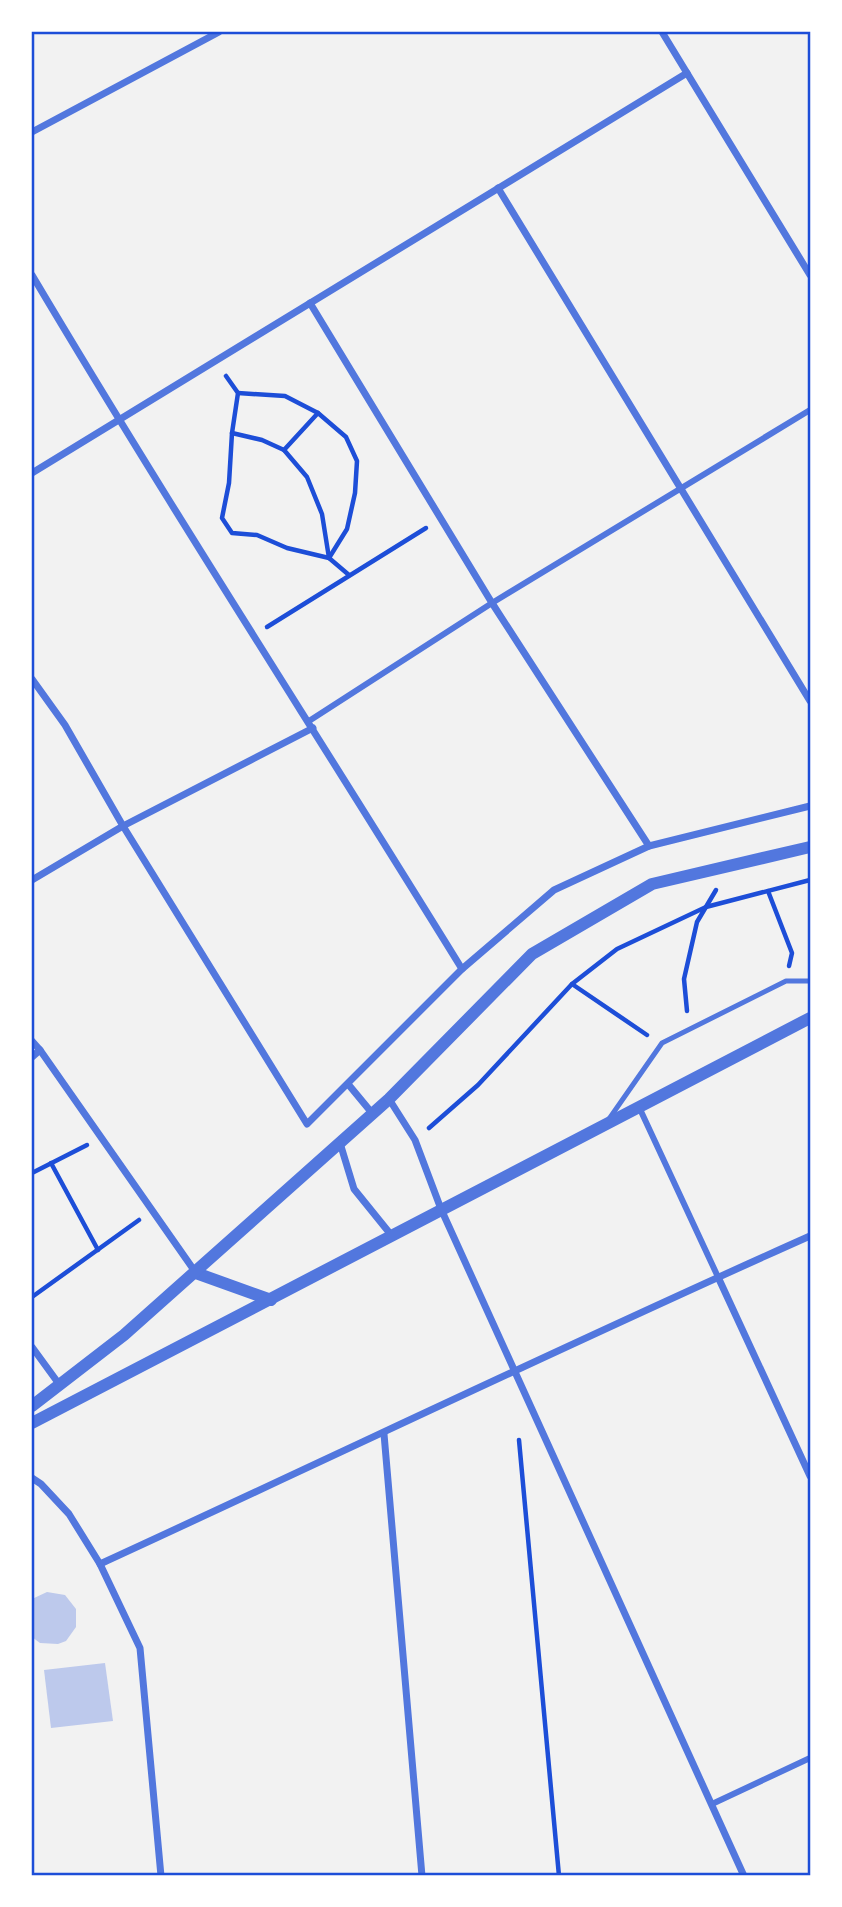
<svg xmlns="http://www.w3.org/2000/svg" width="842" height="1907" font-family="Signika,sans-serif">
	<rect width="100%" height="100%" fill="#f2f2f2"/>
	<!-- building -->
	<g fill="#bdc9ec">
		<polygon points="47,1592 65,1595 76,1609 76,1627 66,1641 58,1644 40,1643 32,1637 32,1599"/>
		<polygon points="105,1663 113,1721 51,1728 44,1670"/>
	</g>
	<g fill="none" stroke-linecap="round" stroke-linejoin="round">
		<!-- path -->
		<g stroke="#1d4ed8" stroke-width="4.5">
			<polyline points="226,376 238,393 232,433 229,483 222,518 232,533 257,535 287,548 329,558 349,575"/>
			<polyline points="238,393 285,396 318,413 346,437 357,461 355,493 347,529 329,558"/>
			<polyline points="232,433 262,440 284,450 307,477 322,514 329,558"/>
			<polyline points="284,450 318,413"/>
			<polyline points="267,627 426,528"/>
			<polyline points="768,891 792,953 789,966"/>
			<polyline points="572,984 647,1035"/>
			<polyline points="687,1011 684,979 697,922 716,890"/>
			<polyline points="429,1128 478,1085 572,984 617,949 706,907 810,880"/>
			<polyline points="51,1163 98,1250"/>
			<polyline points="32,1173 87,1145"/>
			<polyline points="32,1297 139,1220"/>
			<polyline points="519,1440 559,1876"/>
		</g>
		<!-- service -->
		<polyline stroke="#5277de" stroke-width="5" points="609,1119 662,1043 786,981 810,981"/>
		<!-- pedestrian -->
		<g stroke="#5277de" stroke-width="6">
			<polyline points="309,721 492,603 810,410"/>
			<polyline points="639,1107 718,1277"/>
			<polyline points="712,1804 810,1758"/>
		</g>
		<!-- minor -->
		<g stroke="#5277de" stroke-width="7">
			<polyline points="662,32 810,275"/>
			<polyline points="32,132 219,32"/>
			<polyline points="498,188 810,701"/>
			<path d="M 32,275 C 171,509 319,737 462,969"/>
			<polyline points="310,303 492,603 649,846"/>
			<polyline points="32,473 687,73"/>
			<polyline points="32,679 65,725 123,826 307,1124 462,969 554,890 649,846 810,806"/>
			<polyline points="32,880 123,826 313,728"/>
			<polyline points="32,1041 40,1050 196,1273"/>
			<polyline points="32,1057 40,1050"/>
			<polyline points="348,1084 372,1113"/>
			<polyline points="389,1099 415,1140 441,1209 744,1876"/>
			<polyline points="340,1143 354,1189 392,1236"/>
			<polyline points="718,1277 810,1476"/>
			<polyline points="32,1347 59,1384"/>
			<polyline points="384,1434 422,1876"/>
			<polyline points="32,1478 41,1484 69,1514 100,1564 140,1648 161,1876"/>
			<path d="M 100,1564 C 337,1455 572,1342 810,1236"/>
		</g>
		<!-- tertiary -->
		<g stroke="#5277de" stroke-width="12">
			<polyline points="196,1273 271,1300"/>
			<polyline points="32,1406 124,1335 389,1099 532,954 652,884 810,847"/>
			<polyline points="32,1423 810,1018"/>
		</g>
	</g>
	<!-- border -->
	<rect width="842" height="1907" fill="none" stroke="#ffffff" stroke-width="66"/>
	<rect x="33" y="33" width="776" height="1841" fill="none" stroke="#1d4ed8" stroke-width="2.5"/>
</svg>
